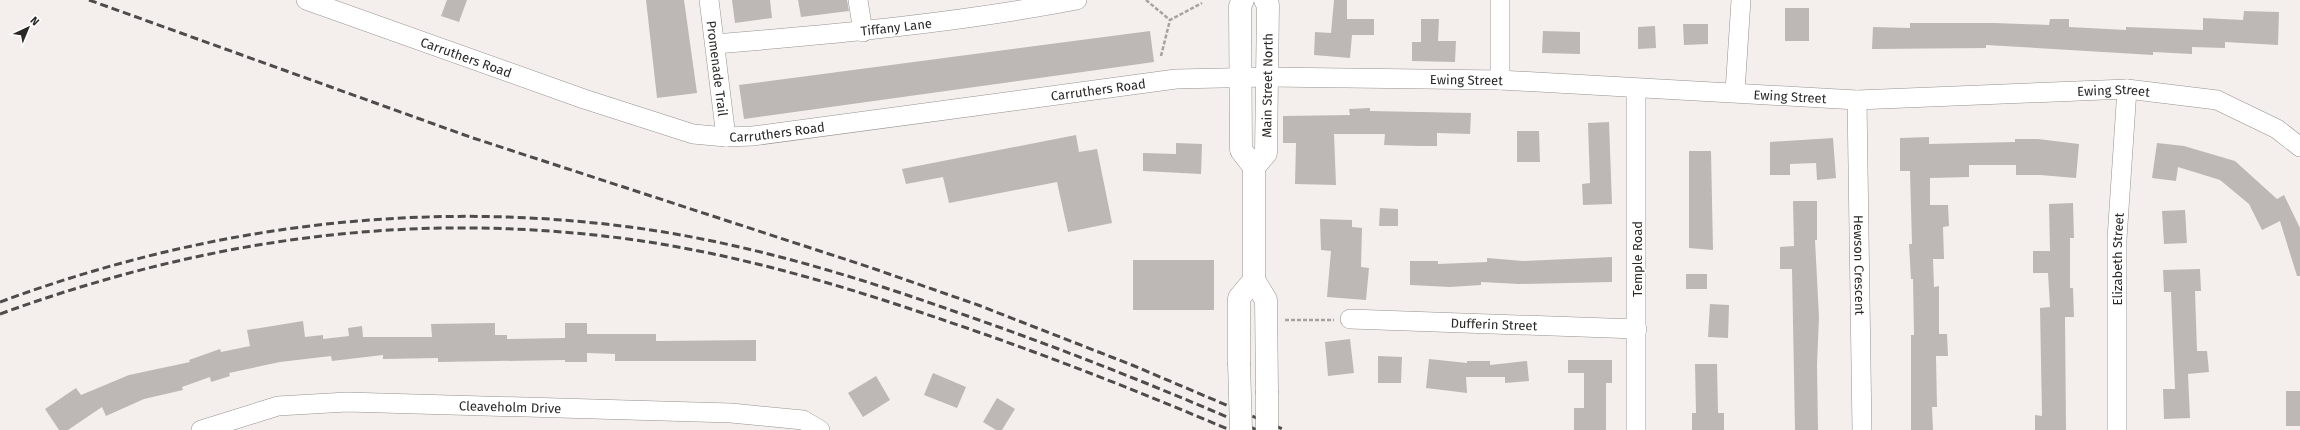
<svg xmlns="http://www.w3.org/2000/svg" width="2300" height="430" font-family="'Fira Sans',sans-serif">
	<rect width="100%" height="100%" fill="#f4efec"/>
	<!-- building -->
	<g fill="#bdb8b6">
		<polygon points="447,0 467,0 459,22 441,16"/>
		<polygon points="646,0 684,0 697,93 657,98"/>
		<polygon points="732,0 770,0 772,18 735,23"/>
		<polygon points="798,0 847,0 849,11 801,17"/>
		<polygon points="1334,0 1347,0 1347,19 1374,19 1374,35 1352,35 1350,58 1314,55 1315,32 1331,33"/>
		<rect x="1785" y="8" width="24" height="33"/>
		<polygon points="2244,11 2279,12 2278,45 2225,42 2225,48 2192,47 2192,54 2153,52 2153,55 1986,45 1986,48 1872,49 1873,27 1910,28 1910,23 1995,23 2049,25 2050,19 2069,19 2069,27 2126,30 2126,27 2203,30 2203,18 2243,20"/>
		<polygon points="1421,19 1439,19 1438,41 1456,41 1455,62 1412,61 1412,42 1421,42"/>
		<polygon points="1683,24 1708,24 1708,44 1684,45"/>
		<polygon points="1655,26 1656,48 1638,49 1638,27"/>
		<polygon points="1150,31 1154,62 744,119 739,85"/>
		<polygon points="1543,31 1580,32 1580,54 1542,53"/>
		<polygon points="1370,108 1370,111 1471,113 1470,134 1437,133 1437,146 1418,146 1384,145 1385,134 1334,134 1336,185 1295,184 1296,143 1283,143 1283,116 1350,115 1349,109"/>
		<polygon points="1609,122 1612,204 1583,205 1582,184 1590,183 1588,123"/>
		<polygon points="1517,131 1539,131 1540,162 1517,162"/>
		<polygon points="1076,135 1079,152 1097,149 1112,223 1068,232 1057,182 949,203 943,177 906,184 902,169"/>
		<polygon points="1929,137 1929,144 2015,142 2015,139 2038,139 2079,144 2076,178 2040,175 2016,175 2016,165 1969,165 1969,177 1930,178 1930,205 1948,205 1949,226 1943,227 1944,259 1933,259 1934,287 1939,286 1939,334 1947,334 1948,356 1936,356 1937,407 1932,407 1933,430 1911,430 1911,335 1914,335 1913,279 1911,279 1909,244 1912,244 1910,171 1900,171 1900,138"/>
		<polygon points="1833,138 1836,178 1817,180 1816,163 1790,164 1790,175 1770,175 1770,142"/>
		<polygon points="1176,143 1202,144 1201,174 1143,171 1143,153 1176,154"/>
		<polygon points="2157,143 2184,146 2235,161 2277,199 2284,195 2300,228 2300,276 2297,276 2280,221 2262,230 2249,204 2220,180 2178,167 2176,181 2152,178"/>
		<polygon points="1689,151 1711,151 1713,250 1689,248"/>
		<polygon points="1793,201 1817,201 1817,240 1815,240 1819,317 1817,365 1818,430 1795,430 1792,269 1780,269 1780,247 1794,246"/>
		<polygon points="2073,203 2074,238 2070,238 2070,288 2073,288 2074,317 2065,317 2066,430 2035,430 2035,415 2042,416 2040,308 2050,307 2048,273 2033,273 2033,251 2050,251 2049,204"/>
		<polygon points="1380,208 1398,209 1398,226 1379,226"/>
		<polygon points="2185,210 2187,243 2164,244 2162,211"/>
		<polygon points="1320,219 1352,220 1352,227 1362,228 1361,267 1369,268 1366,300 1327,297 1331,251 1321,250"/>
		<polygon points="1612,257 1612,282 1519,284 1481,282 1481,285 1450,287 1410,285 1410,261 1438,261 1438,264 1487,262 1487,258 1523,261"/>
		<rect x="1133" y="260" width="81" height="50"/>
		<polygon points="2200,269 2201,291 2195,291 2197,351 2207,351 2209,372 2188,374 2190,418 2164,419 2163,389 2175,389 2171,292 2164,292 2163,270"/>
		<rect x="1686" y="274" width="21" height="15"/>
		<polygon points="1710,304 1729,305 1728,338 1708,337"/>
		<polygon points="303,321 305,337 323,335 323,339 349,336 348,328 362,326 363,337 432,337 431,324 495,323 495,335 507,335 507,339 565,338 565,323 587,323 587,334 656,334 656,341 756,340 756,361 615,361 615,354 587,353 587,362 565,362 565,360 438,362 438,358 383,359 383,355 332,361 331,356 280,362 229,373 230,376 211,382 210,377 182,387 183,390 144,399 106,416 102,407 68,430 59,430 45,409 76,388 81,395 129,375 190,362 189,360 220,349 221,352 250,346 247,330"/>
		<polygon points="1350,339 1354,373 1328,376 1325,342"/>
		<polygon points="1378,356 1402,357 1401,383 1378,383"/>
		<polygon points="1429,359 1467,363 1467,361 1490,361 1490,365 1527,361 1529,381 1505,383 1505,377 1466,377 1467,393 1426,388"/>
		<polygon points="1568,360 1612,360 1612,383 1606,383 1606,430 1574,430 1574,408 1584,408 1584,373 1568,373"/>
		<polygon points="1695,364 1717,364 1718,413 1724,413 1724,430 1692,430 1692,413 1696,413"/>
		<polygon points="933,373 966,387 957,408 924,395"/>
		<polygon points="876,376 890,400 863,417 848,393"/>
		<rect x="2286" y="391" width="14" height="35"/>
		<polygon points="997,398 1015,409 1002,430 996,430 983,422"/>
	</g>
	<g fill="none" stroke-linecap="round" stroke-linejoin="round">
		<!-- street casing -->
		<g stroke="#96928f" stroke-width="20">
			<g id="street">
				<path id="s1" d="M 306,0 L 584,99 L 693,134 L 726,137 L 753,136 L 1176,79 L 1267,77 L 1500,80 L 1857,100 L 2127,89 L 2217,100 L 2277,129 L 2300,147"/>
				<path id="s2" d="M 709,0 L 726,137"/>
				<polyline points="858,0 863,32"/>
				<path id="s3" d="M 715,44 C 836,34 957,23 1077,0"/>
				<polyline points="1500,80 1500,0"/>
				<polyline points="1735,92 1741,0"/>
				<path id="s4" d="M 1857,100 L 1862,430"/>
				<path id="s5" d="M 1350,319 L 1637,329"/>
				<path id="s6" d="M 201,430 L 278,406 L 347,402 L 731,413 L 803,420 L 820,430"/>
				<polyline points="1636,430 1636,89"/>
				<path id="s7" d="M 2117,430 L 2117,239 L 2127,89"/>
			</g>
		</g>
		<!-- primary casing -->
		<g stroke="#96928f" stroke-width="23">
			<g id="primary">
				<polyline points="1243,0 1240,6 1241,150 1254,167 1254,280 1266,300 1267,391"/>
				<path id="s8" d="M 1254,167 L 1266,153 L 1268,5 L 1265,0"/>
				<polyline points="1239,363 1239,298 1254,280"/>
			</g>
		</g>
		<!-- path -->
		<g stroke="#a6a2a0" stroke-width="2.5" stroke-dasharray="4 2" stroke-linecap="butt">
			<polyline points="1146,0 1170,20"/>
			<polyline points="1161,56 1170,20 1202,3"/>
			<polyline points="1285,320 1334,320"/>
		</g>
		<!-- street -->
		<use href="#street" stroke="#fff" stroke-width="19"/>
		<!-- primary -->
		<use href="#primary" stroke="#fff" stroke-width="22"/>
		<!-- rail -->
		<g stroke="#4e4c4b" stroke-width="3" stroke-dasharray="8 4" stroke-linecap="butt">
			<polyline points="89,0 470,137 869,267 978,305 1132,365 1285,430"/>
			<path d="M 0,302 C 203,227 415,199 630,227 C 743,242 852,275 959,313 C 1060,348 1159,387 1257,430"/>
			<path d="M 0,314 C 206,239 410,210 628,239 C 738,254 845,286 949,322 C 1044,354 1138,391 1230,430"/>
		</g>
		<!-- primary-bridge casing -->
		<g stroke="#96928f" stroke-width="23" stroke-linecap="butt">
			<g id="primary-bridge">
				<polyline points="1239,363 1241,430"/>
				<polyline points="1267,391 1267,430"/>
			</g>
		</g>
		<!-- primary-bridge -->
		<use href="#primary-bridge" stroke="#fff" stroke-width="22"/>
	</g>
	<g text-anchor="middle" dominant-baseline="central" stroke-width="3" stroke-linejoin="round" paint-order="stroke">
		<!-- street labels -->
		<g font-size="13" fill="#2a2827" stroke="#fff">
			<text stroke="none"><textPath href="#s3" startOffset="182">Tiffany Lane</textPath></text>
			<text stroke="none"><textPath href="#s1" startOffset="170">Carruthers Road</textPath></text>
			<text stroke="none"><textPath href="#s2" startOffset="69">Promenade Trail</textPath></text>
			<text stroke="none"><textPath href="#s1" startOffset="1187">Ewing Street</textPath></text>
			<text stroke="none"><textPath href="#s8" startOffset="86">Main Street North</textPath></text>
			<text stroke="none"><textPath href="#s1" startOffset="818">Carruthers Road</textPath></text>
			<text stroke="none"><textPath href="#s1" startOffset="1835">Ewing Street</textPath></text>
			<text stroke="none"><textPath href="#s1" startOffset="1511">Ewing Street</textPath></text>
			<text stroke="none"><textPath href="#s1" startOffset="494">Carruthers Road</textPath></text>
			<text transform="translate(1637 259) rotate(-90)">Temple Road</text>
			<text stroke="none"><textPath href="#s7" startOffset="171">Elizabeth Street</textPath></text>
			<text stroke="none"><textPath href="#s4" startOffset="165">Hewson Crescent</textPath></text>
			<text stroke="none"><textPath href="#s5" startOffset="144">Dufferin Street</textPath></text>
			<text stroke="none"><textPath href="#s6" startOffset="313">Cleaveholm Drive</textPath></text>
		</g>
	</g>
	<!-- north arrow -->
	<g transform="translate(28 28) rotate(44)" stroke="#ffffff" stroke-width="3" paint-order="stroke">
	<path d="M0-3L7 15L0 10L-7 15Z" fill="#2a2827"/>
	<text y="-6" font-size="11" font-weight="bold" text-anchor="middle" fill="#2a2827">N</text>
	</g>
</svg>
